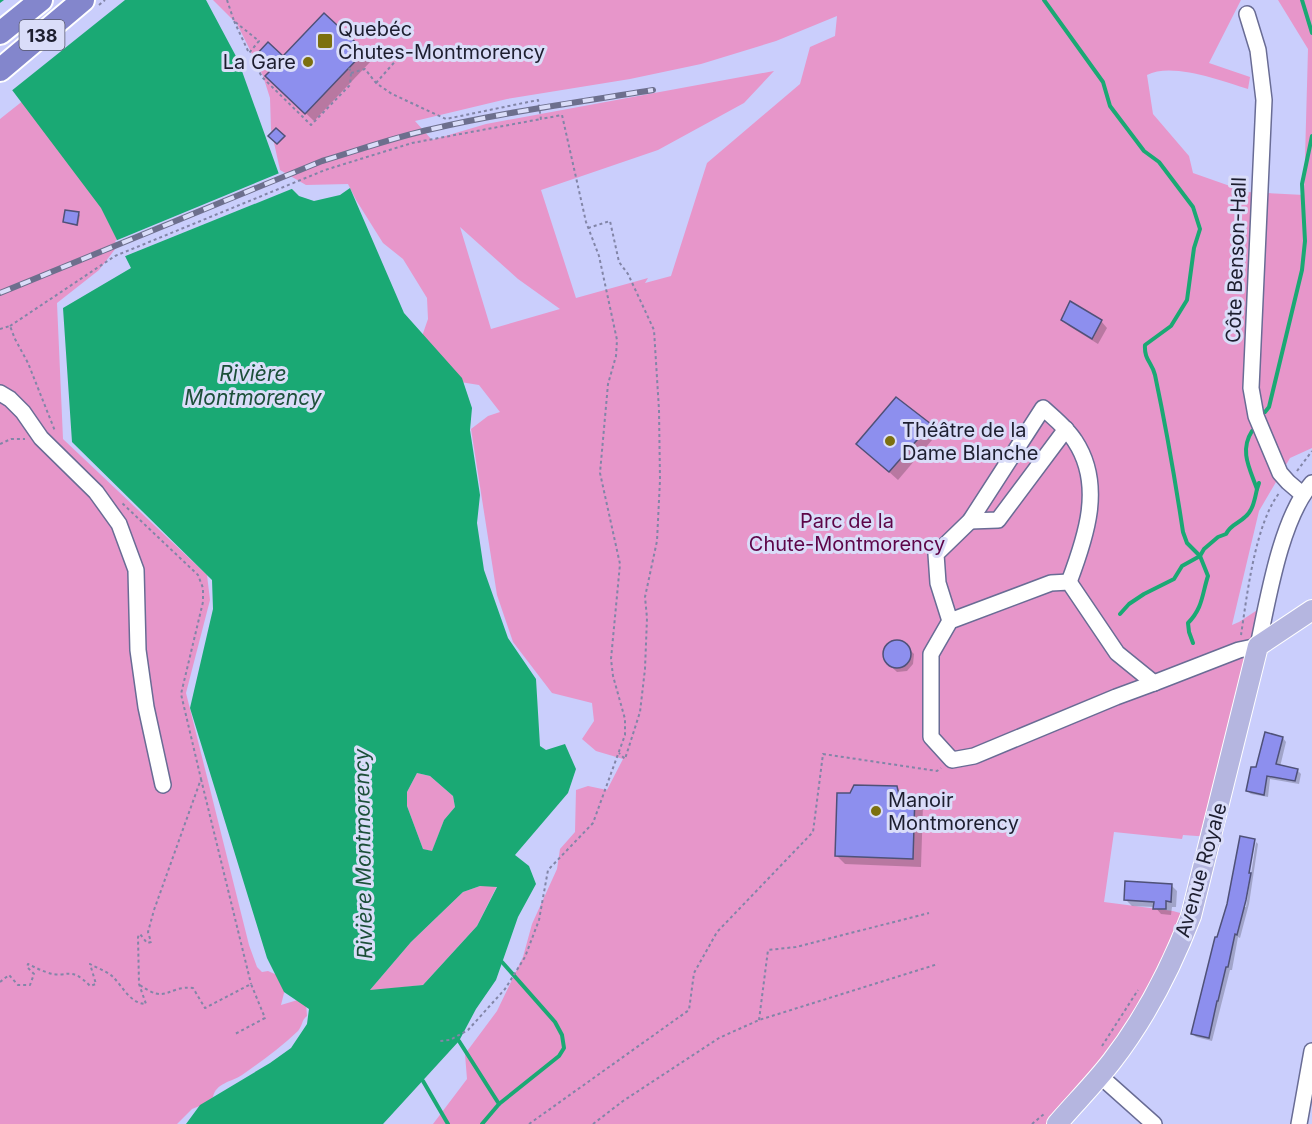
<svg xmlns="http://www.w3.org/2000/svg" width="1312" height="1124" font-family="Inter,sans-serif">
	<rect width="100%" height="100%" fill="#cacefc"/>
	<!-- green -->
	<g fill="#e796ca" fill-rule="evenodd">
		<path d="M 213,0 L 1241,0 L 1209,63 L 1250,77 L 1248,89 C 1222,81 1172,62 1147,75 L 1153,114 L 1189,156 L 1193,173 L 1247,192 L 1304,195 L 1308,49 L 1278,0 L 1312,0 L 1312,448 L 1290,458 L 1259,511 L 1232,625 L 1239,622 L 1268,603 L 1211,837 L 1183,835 L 1182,839 L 1114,832 L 1104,902 L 1173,911 L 1191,916 L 1177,953 L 1057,1124 L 433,1124 L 467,1079 L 465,1054 L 497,1011 L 523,957 L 532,924 L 557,869 L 560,849 L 575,832 L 576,790 L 588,786 L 607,790 L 623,759 L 596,751 L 582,739 L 594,721 L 592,703 L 552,693 L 513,642 L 497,595 L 471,429 L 488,416 L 500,412 L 479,385 L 448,380 L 420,342 L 428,319 L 427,298 L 403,259 L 383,243 L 356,200 L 348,184 L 306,185 L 280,170 L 271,129 L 270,98 L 263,76 L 237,24 ZM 837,16 L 835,36 L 810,47 L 800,84 L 707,163 L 671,276 L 645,283 L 648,278 L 576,298 L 541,190 L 658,150 L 744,103 L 774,71 L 486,124 L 432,140 L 415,121 L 507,99 L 630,79 L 701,64 L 776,41 ZM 460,227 L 518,279 L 560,309 L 491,329 Z"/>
		<path d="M 29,96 L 129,231 L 99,270 L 57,303 L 63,439 L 207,575 L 210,600 L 186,693 L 249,945 L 257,967 L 262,972 L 268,971 L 286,979 L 286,985 L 281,1005 L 301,999 L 306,1003 L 307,1016 C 301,1021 303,1025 298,1031 C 280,1048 262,1061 242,1075 C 231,1082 216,1083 213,1097 L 202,1105 L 192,1109 L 177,1124 L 0,1124 L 0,119 Z"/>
		<polygon points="417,773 430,776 453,796 455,807 444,820 432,852 423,849 407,806 407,792"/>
		<polygon points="480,886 497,886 477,926 423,985 369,991 411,942 463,892"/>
	</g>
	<!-- water -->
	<path fill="#1aa974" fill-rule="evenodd" d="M 0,0 L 206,0 L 238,60 L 280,177 L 299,196 L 314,201 L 340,195 L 350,188 L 404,313 L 462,378 L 472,408 L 470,430 L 480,495 L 477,523 L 484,570 L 508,638 L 536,679 L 540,746 L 546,750 L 565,744 L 576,769 L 568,793 L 515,855 L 529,866 L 536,884 L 518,917 L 496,980 L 476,1009 L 459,1041 L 383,1124 L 186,1124 L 200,1105 L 270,1063 L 291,1048 L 307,1024 L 309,1009 L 284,992 L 267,958 L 190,708 L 213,609 L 212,580 L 72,442 L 63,308 L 131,268 L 101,208 L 0,74 ZM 417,773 L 430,776 L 453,796 L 455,807 L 444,820 L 432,851 L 423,849 L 407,806 L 407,792 ZM 480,886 L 497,887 L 477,926 L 423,985 L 370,990 L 411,942 L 463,892 Z"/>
	<!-- pier -->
	<g fill="#cacefc">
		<polygon points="4,0 125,0 10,92 0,79 0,3"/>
		<polygon points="282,172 294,188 123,257 115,241"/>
	</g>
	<!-- shadow -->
	<g fill="#0003">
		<polygon points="324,15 372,60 314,121 267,76"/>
		<polygon points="79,214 80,215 78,226 64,222"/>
		<polygon points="1071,303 1101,321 1107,328 1098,344 1069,326 1062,320"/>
		<polygon points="930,425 938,433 898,480 867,452"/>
		<polygon points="901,641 914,654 913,664 907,671 897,672 884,660 884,649 892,642"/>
		<polygon points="1283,738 1286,742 1280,767 1297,770 1301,774 1299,784 1270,779 1268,797 1251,794 1247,791 1257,769"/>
		<polygon points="896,788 905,796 914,797 923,805 921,867 845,864 837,856"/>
		<polygon points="1241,838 1255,841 1253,841 1243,907 1246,907 1256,842 1258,844 1249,904 1240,938 1238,937 1232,970 1230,970 1212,1041 1196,1037 1192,1033 1216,938 1218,939 1228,905"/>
		<polygon points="1171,885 1177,891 1176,907 1172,907 1171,915 1161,914 1155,907 1132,906 1126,900"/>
	</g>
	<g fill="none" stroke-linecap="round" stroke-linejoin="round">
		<!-- stream -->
		<g stroke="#1aa974" stroke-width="4">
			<path d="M 1044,0 L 1103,82 L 1110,106 L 1144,151 L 1159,162 L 1193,207 L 1200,229 L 1194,248 L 1187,300 L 1171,326 L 1145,345 C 1144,360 1152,362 1155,375 C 1166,427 1175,479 1183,532 L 1187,543 L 1200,556 L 1208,576 C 1202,594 1203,608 1188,623 L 1189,632 L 1193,643"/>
			<polyline points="1302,0 1312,33"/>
			<polyline points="1265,412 1269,407 1302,270 1305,241 1302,184 1312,136"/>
			<path d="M 1252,431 C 1239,451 1250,469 1257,489 L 1259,483"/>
			<path d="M 1120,614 L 1129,604 L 1144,594 L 1174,579 L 1182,566 L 1200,556 L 1204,549 L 1218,537 L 1226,534 C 1231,524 1238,524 1245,517 C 1253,511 1255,498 1257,489"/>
			<polyline points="459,1041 499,1104 482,1124"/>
			<polyline points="423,1081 448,1124"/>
			<polyline points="499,1104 559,1056 564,1048 562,1035 555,1022 502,962"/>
		</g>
	</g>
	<!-- building -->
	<g fill="#8d8fee" stroke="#4f5178" stroke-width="1.5">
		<polygon points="324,13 365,51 305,114 265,76 270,71 255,56 268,42 283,56"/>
		<polygon points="276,128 285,136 277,144 268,136"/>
		<polygon points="65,210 79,212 77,225 63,222"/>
		<polygon points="1070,301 1102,320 1092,339 1061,320"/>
		<polygon points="896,397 931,424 889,472 856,444"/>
		<circle cx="897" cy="654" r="14"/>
		<polygon points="1265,732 1283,737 1276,764 1298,769 1295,781 1267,776 1264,795 1246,791 1251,767 1256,767"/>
		<polygon points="854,785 897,786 899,795 915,795 913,859 835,856 837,793 850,793"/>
		<polygon points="1240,836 1255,839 1249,873 1251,873 1246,900 1237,935 1235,934 1228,967 1226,967 1218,1001 1217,1001 1209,1038 1191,1034 1215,937 1217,937 1227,904"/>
		<polygon points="1125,881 1172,884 1171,902 1166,901 1166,909 1153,909 1154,902 1124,900"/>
	</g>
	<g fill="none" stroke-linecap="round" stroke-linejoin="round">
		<!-- minor casing -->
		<g stroke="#696c95" stroke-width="18">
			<g id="minor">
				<polyline points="1247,14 1258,50 1264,100 1251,388 1256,416 1280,473 1288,482 1302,494"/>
				<polyline points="0,393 10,399 23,412 41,438 96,492 119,524 136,570 138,650 146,707 163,785"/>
				<polyline points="970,521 998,520 1066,429"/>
				<polygon points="1069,582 1117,653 1154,683 1116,697 974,756 952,760 931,737 931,654 950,621 1051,583"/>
				<path d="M 950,621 L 938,583 L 936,554 L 970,521 L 1043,408 C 1054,418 1067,428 1075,441 C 1104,485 1086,537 1069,582"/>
				<path d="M 1154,683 L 1239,650 L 1258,646 C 1268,599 1281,518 1312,483"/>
				<polyline points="1099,1075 1154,1124"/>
				<polyline points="1299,1124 1312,1051"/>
			</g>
		</g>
		<!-- major casing -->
		<g stroke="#fff" stroke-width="22">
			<path id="major" d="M 1057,1124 C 1075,1103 1095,1083 1112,1061 C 1146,1017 1171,968 1191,916 L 1258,646 L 1312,610"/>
		</g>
		<!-- highway casing -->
		<g stroke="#fff" stroke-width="26">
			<g id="highway">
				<polyline points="0,33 41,0"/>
				<polyline points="0,70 83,0"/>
			</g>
		</g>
		<!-- path -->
		<g stroke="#8285a7" stroke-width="2" stroke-dasharray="3 3" stroke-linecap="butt">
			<polyline points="227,0 234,21 259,41 249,53 234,21"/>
			<polyline points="99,5 105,0"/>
			<polyline points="254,62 262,77 311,125 350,85 351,73 349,67"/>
			<polyline points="351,73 365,69 376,83 392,94 446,119 538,100 541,119 562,115 586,222 599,256 617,340 616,356 608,384 600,473 620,564 611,659 613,676 625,719 625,735 593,823 548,870 539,920 525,957 505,989 468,1030 450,1040 440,1041"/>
			<polyline points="376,83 399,57"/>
			<polyline points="588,228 610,221 619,262 628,274 654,330 659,410 660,480 657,541 645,597 647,618 645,669 640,712 625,759 619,753"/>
			<polyline points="10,326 115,256 325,170 412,143 541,119"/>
			<polyline points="0,329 10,326 15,339 28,363 55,431"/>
			<polyline points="0,444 11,439 25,439"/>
			<polyline points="1297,471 1312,451"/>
			<path d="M 1241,635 C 1247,596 1255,523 1280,492"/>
			<polyline points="201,779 251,984"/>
			<path d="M 0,982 L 9,975 L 18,985 L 30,985 L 34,974 L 27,967 L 28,964 C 34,967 40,970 46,972 C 67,980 69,964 90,986 L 96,984 L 90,964 C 97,968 106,971 112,976 C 122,985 130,1004 146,1004 L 139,984 L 138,937 L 140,934 L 147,943 L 151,942 L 148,932 L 154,910 L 201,779 L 181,694 L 203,602 L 203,588 L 198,575 L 122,503"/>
			<path d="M 140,985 C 167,1005 168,985 193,988 L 205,1008 L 251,984 L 265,1018 L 235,1034"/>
			<polyline points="759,1020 768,950 796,947 929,913"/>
			<polyline points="1102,1046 1138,990"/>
			<polyline points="529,1124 689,1010 694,973 717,932 813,832 823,754 937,771 941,768"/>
			<polyline points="593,1124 623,1101 719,1038 759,1020 938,964"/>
			<polyline points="1032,1124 1044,1114"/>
		</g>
		<!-- minor -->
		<use href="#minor" stroke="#fff" stroke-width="15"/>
		<!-- major -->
		<use href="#major" stroke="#b5b6e0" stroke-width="20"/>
		<!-- highway -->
		<use href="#highway" stroke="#8386cc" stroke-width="22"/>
		<!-- rail casing -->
		<g stroke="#6d6f8d" stroke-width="6">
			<path id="rail" d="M 0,293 L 322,161 C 359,150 395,137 432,129 C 505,112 579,102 653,90"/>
		</g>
		<!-- rail -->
		<use href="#rail" stroke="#daddf9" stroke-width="4" stroke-dasharray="11" stroke-linecap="butt"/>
	</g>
	<!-- markers -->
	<g fill="#7c700f" stroke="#daddf9" stroke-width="2">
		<rect x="317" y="33" width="16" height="16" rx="3"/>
		<circle cx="308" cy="62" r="6"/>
		<circle cx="890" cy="441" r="6"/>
		<circle cx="876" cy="811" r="6"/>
	</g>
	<g text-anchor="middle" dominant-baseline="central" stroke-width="6" stroke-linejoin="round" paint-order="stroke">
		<!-- shield labels -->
		<rect fill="#daddf9" stroke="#56576c" stroke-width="1.5" x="19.5" y="20" width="45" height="30" rx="4.5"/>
		<g font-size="18" font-weight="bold" fill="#1d1e2f">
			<text x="42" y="35">138</text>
		</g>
		<!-- poi labels -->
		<g font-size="20" fill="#1d1e2f" stroke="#daddf9" text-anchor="start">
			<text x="338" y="29">Quebéc<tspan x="338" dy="23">Chutes-Montmorency</tspan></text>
			<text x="296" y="62" text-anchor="end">La Gare</text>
			<text x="902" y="430">Théâtre de la<tspan x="902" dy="23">Dame Blanche</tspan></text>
			<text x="888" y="800">Manoir<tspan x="888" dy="23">Montmorency</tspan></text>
		</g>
		<!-- street labels -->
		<g font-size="20" fill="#1d1e2f" stroke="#daddf9">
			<text transform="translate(1236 260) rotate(-88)">Côte Benson-Hall</text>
			<text transform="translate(1201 870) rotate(-74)">Avenue Royale</text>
		</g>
		<!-- park labels -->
		<g font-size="20" fill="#5d0548" stroke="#daddf9">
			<text x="847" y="521">Parc de la<tspan x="847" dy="23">Chute-Montmorency</tspan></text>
		</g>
		<!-- water labels -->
		<g font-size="21" font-style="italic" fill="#1c4f39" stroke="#daddf9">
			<text x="253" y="373">Rivière<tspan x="253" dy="24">Montmorency</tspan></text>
			<text transform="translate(363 854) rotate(-91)">Rivière Montmorency</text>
		</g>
	</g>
</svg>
